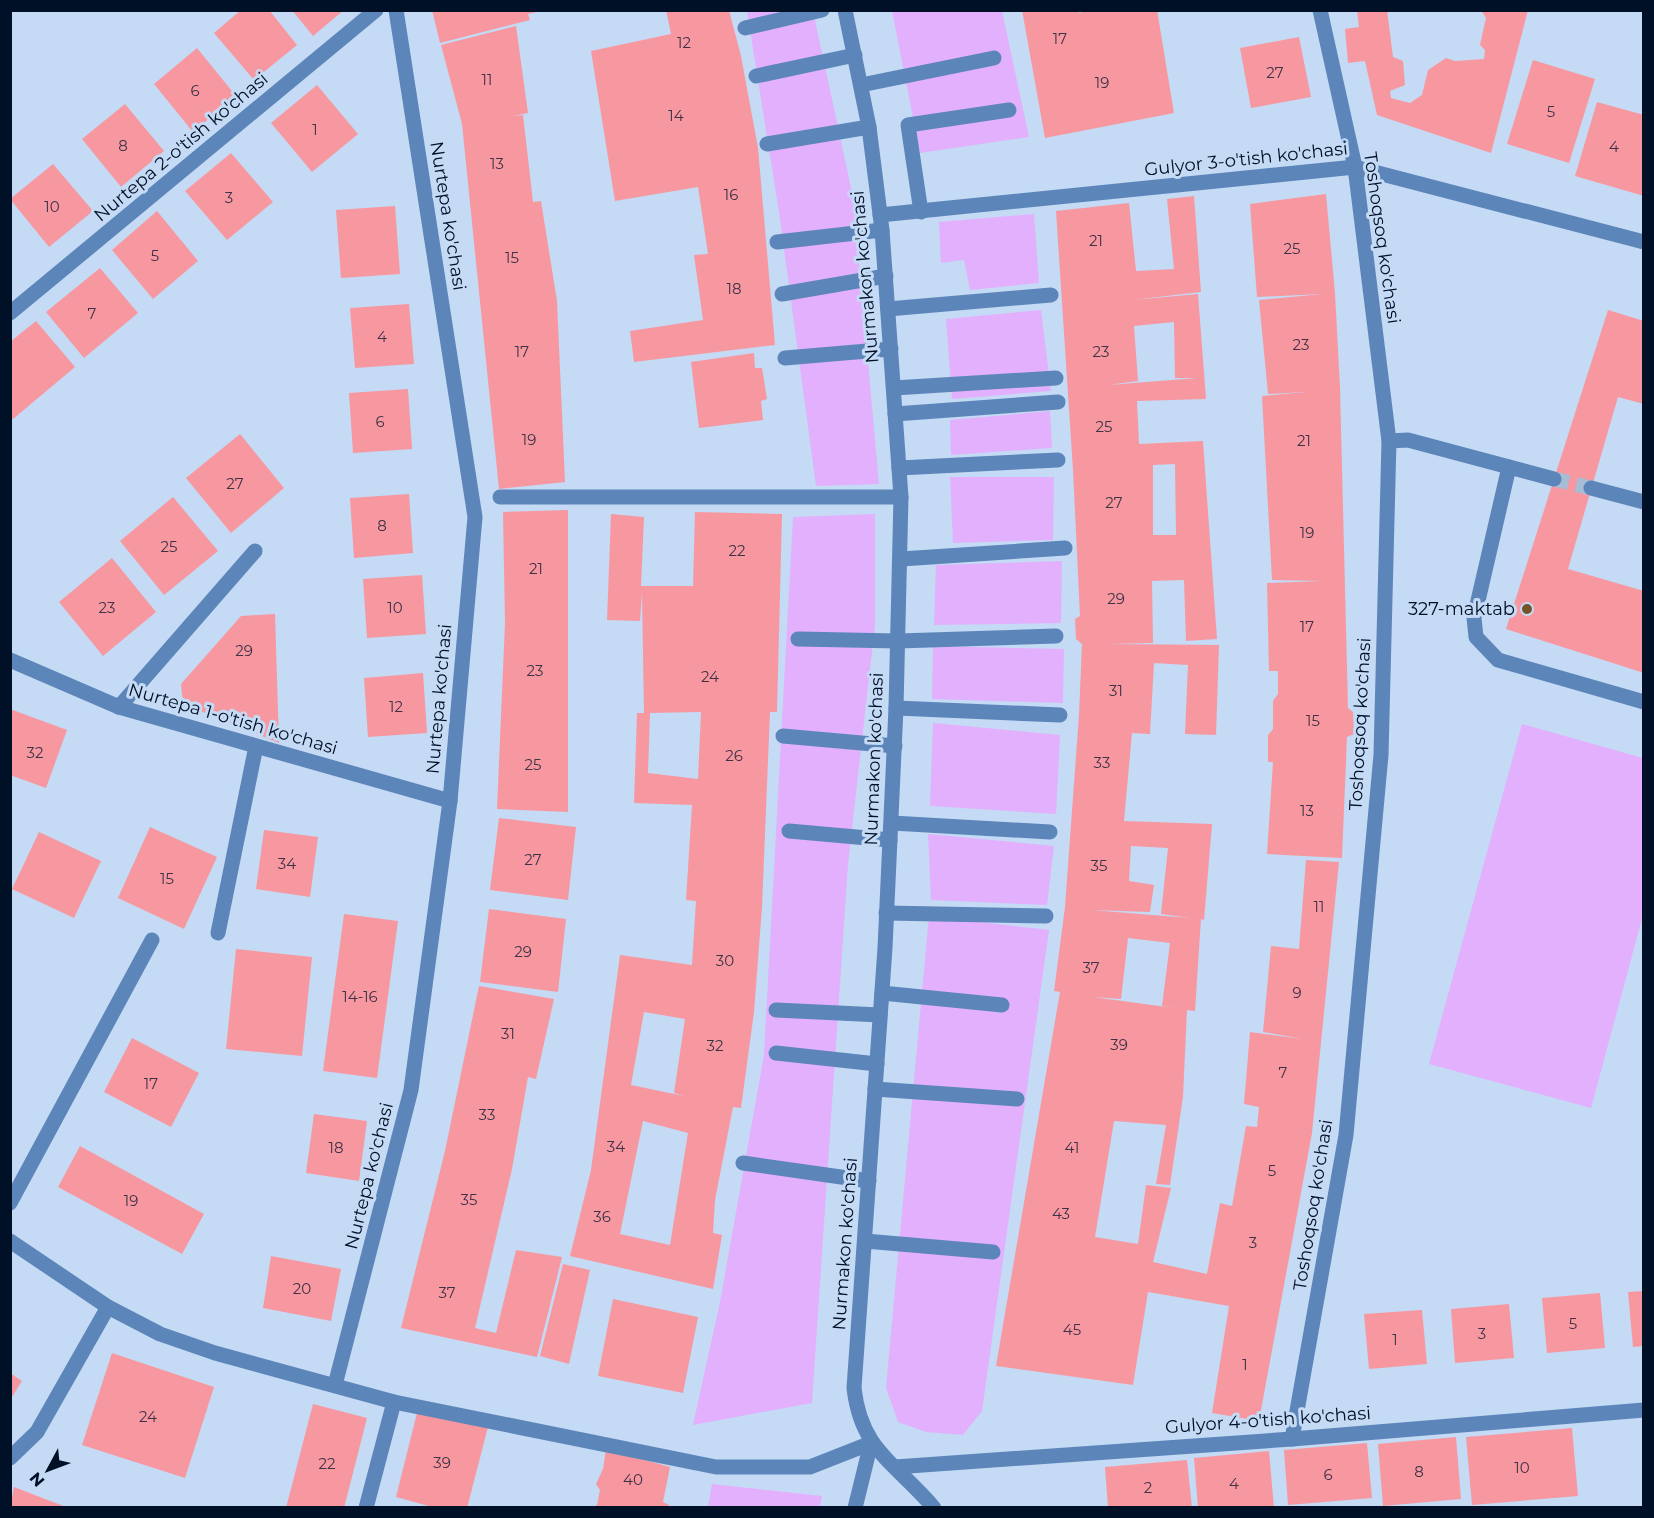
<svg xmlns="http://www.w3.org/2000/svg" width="1654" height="1518" font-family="Montserrat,sans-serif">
	<rect width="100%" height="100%" fill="#c5daf4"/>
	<!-- green -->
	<g fill="#e3b0fd">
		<polygon points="747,11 813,11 853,197 879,484 816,486 779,212"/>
		<polygon points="892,11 1002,11 1029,137 920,153"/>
		<polygon points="1034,214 1039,283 970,290 964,260 941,263 939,222"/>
		<polygon points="1041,310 1051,391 952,399 946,319"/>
		<polygon points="1050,411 1052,448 951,455 950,420"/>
		<polygon points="950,477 1054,477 1053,540 953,543"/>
		<polygon points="875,514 875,625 848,864 812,1403 693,1425 720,1302 764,1055 793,517"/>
		<polygon points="1062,561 1061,623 934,625 936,565"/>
		<polygon points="933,646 1064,649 1063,703 932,699"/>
		<polygon points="933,723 1060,735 1056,814 930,806"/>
		<polygon points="1522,724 1643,758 1643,915 1591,1108 1429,1064"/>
		<polygon points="928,834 1054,846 1047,905 931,900"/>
		<polygon points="929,916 1049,930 982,1411 963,1435 926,1432 898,1422 886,1388"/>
		<polygon points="712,1484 822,1496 820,1507 708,1507"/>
	</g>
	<!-- building -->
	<g fill="#f798a1" fill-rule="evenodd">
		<polygon points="241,10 269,10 297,45 254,80 214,33"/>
		<polygon points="292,10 344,10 313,36"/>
		<polygon points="432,10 541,10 541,11 528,14 530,20 440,43"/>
		<polygon points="666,10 729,10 741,56 758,148 775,345 634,362 630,331 703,320 694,255 708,254 698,187 615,201 591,51 671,34"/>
		<polygon points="1022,10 1079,10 1079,13 1090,10 1157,10 1174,113 1045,138"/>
		<polygon points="1357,10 1387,10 1393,57 1403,61 1405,85 1390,91 1391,98 1410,103 1422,95 1428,70 1446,58 1455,61 1484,59 1485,50 1480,45 1486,18 1481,10 1528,10 1491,153 1377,115 1365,61 1348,63 1345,29 1359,27"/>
		<polygon points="516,26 528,113 513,116 523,115 533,202 541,201 557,301 565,482 499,489 462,124 441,45"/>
		<polygon points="1299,37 1311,97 1251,108 1240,48"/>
		<polygon points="197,48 236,96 193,132 154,84"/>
		<polygon points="1533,60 1595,79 1569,163 1507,144"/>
		<polygon points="317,85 358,134 312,172 271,123"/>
		<polygon points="1597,102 1644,115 1644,196 1575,176"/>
		<polygon points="125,104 164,151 121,187 82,139"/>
		<polygon points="231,153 273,202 227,240 185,191"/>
		<polygon points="53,164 93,211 49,247 10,199"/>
		<polygon points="1326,194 1335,293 1340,388 1348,708 1353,712 1354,734 1347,737 1342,858 1267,854 1273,762 1268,762 1268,735 1273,729 1273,701 1278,694 1278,671 1269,671 1267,583 1322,581 1272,580 1262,396 1306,392 1268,394 1259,300 1322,294 1257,297 1250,204"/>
		<path d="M 1194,196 L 1201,292 L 1132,300 L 1198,294 L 1206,399 L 1137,401 L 1139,444 L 1203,441 L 1217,639 L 1186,641 L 1184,580 L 1152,581 L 1153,643 L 1110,644 L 1219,645 L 1216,735 L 1185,734 L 1188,665 L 1154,663 L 1150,734 L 1132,733 L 1124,821 L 1212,824 L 1204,920 L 1201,919 L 1195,1011 L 1187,1010 L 1183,1097 L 1170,1185 L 1156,1184 L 1166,1125 L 1114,1121 L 1095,1237 L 1138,1244 L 1146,1185 L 1171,1188 L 1153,1262 L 1207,1274 L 1220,1203 L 1232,1206 L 1246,1126 L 1257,1127 L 1259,1107 L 1244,1104 L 1250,1032 L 1303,1039 L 1263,1032 L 1271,946 L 1299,949 L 1306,860 L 1339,862 L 1312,1133 L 1259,1421 L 1212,1413 L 1229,1306 L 1148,1292 L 1133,1385 L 996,1366 L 1060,992 L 1054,991 L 1065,907 L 1079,715 L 1082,644 L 1076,639 L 1075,619 L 1080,616 L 1073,470 L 1056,211 L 1129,203 L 1136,271 L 1174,269 L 1167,199 ZM 1174,322 L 1175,378 L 1197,378 L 1108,385 L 1138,381 L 1134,326 ZM 1175,464 L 1176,535 L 1153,535 L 1153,465 ZM 1131,846 L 1168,848 L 1161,914 L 1190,918 L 1091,910 L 1150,912 L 1154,885 L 1129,881 ZM 1128,938 L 1170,943 L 1162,1006 L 1174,1008 L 1093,997 L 1121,999 Z"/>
		<polygon points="395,206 400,274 341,278 336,210"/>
		<polygon points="157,211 198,261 153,299 112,250"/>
		<polygon points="100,268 138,313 84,358 46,312"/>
		<polygon points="409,304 414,364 355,368 350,308"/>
		<polygon points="1608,310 1644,321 1644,404 1618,397 1568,569 1644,591 1644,673 1506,629"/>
		<polygon points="36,321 75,367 13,419 10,417 10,342"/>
		<polygon points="754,353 755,368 762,368 767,399 761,401 763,420 699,428 691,362"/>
		<polygon points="408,389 412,449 353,453 349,393"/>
		<polygon points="240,434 284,488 231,533 186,478"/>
		<polygon points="409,494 413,553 354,558 350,498"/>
		<polygon points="173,497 218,551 164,595 120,541"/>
		<polygon points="568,510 568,812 497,809 505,623 503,512"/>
		<path d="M 695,512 L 782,514 L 777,712 L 770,712 L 762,907 L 754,1012 L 741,1108 L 733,1107 L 715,1200 L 713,1233 L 722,1235 L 713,1289 L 570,1256 L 591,1170 L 620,955 L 692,965 L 696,901 L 686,900 L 692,805 L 634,803 L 637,713 L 644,713 L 642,593 L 640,621 L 607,620 L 611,514 L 644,517 L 641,586 L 693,586 ZM 701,712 L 698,779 L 648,773 L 650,713 ZM 644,1012 L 685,1019 L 674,1093 L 684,1096 L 631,1085 ZM 643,1121 L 688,1133 L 670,1245 L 620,1234 Z"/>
		<polygon points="112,558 156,612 103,656 59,602"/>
		<polygon points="422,575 426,634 367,638 363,579"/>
		<polygon points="275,614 279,743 183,704 181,684 241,616"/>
		<polygon points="423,673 427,733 368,737 364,678"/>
		<polygon points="10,709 67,730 46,788 10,775"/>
		<polygon points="499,818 576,827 568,900 490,890"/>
		<polygon points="150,827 217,857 184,929 118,898"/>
		<polygon points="264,830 318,837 310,897 256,889"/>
		<polygon points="39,832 101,861 74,918 12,889"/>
		<polygon points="489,909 566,919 558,992 480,982"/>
		<polygon points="344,914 398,921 377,1078 323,1071"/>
		<polygon points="236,949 312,957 302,1056 226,1049"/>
		<polygon points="479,986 554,999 536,1079 528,1077 512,1169 475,1328 496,1333 516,1250 562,1257 537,1357 401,1328 445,1151"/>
		<polygon points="132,1038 199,1073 171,1127 104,1092"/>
		<polygon points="314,1114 367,1121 359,1181 306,1173"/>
		<polygon points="80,1146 204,1214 182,1254 58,1187"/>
		<polygon points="271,1256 341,1269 331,1321 263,1308"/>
		<polygon points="563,1264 590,1270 569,1364 540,1356"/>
		<polygon points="1644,1291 1644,1346 1633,1347 1628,1292"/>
		<polygon points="1600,1293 1605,1348 1547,1353 1542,1298"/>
		<polygon points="613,1299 698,1317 683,1393 598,1376"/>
		<polygon points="1509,1304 1514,1358 1455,1363 1451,1309"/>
		<polygon points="1422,1310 1427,1364 1369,1369 1364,1314"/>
		<polygon points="112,1353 214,1387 185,1478 82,1445"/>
		<polygon points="10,1373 22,1381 10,1400"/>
		<polygon points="313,1404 367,1418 344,1508 286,1508"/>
		<polygon points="418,1409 488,1427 467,1508 436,1508 396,1497"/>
		<polygon points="1572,1428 1578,1496 1472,1505 1466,1437"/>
		<polygon points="1456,1437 1461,1499 1383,1506 1378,1444"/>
		<polygon points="1367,1443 1372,1498 1288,1505 1284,1450"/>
		<polygon points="606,1449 670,1467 663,1502 669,1505 668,1508 592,1508 597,1505 600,1490 596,1484 603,1469"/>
		<polygon points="1269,1451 1274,1508 1198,1508 1194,1458"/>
		<polygon points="1187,1460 1192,1508 1108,1508 1105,1467"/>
		<polygon points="14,1487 66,1507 66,1508 10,1508"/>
	</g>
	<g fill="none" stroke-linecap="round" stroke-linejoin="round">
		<!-- minor-tunnel -->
		<polyline stroke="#a7bcd5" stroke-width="15" stroke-dasharray="15 8" stroke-linecap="butt" points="1554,479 1591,488"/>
		<!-- minor -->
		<g stroke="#5c86b9" stroke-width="15">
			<path d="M 845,10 L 869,127 L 882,230 L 901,497 L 896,708 L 885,948 L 854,1388 C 861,1451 896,1463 934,1508"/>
			<polyline points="745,28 822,10"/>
			<polyline points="756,76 855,55"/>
			<polyline points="861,85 994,58"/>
			<polyline points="767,144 869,127"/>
			<polyline points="921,212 908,125 1009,110"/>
			<polyline points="880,215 1355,167 1644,242"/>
			<polyline points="777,242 882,230"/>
			<polyline points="782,294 886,276"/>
			<polyline points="888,309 1051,295"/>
			<polyline points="10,313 376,10"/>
			<polyline points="785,358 891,349"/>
			<polyline points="894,388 1056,378"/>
			<polyline points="895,414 1058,402"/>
			<polyline points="1389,441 1408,440 1554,479"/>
			<polyline points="1509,467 1474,618 1476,637 1498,660 1644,702"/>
			<polyline points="899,468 1058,460"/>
			<polyline points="1591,488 1644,502"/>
			<polyline points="500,497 901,497"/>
			<polyline points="901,559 1065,548"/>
			<polyline points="798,639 898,641 1056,636"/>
			<polyline points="10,660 119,707 450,801"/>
			<polyline points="119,707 255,551"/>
			<polyline points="896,708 1060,715"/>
			<polyline points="783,736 895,746"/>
			<polyline points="892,823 1050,832"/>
			<polyline points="789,831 890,840"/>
			<polyline points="886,913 1046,916"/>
			<polyline points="218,933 256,746"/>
			<polyline points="882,993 1002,1005"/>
			<polyline points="776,1010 880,1015"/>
			<polyline points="776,1053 877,1064"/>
			<polyline points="875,1089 1017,1099"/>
			<polyline points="743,1163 869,1181"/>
			<polyline points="10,1203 152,940"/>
			<polyline points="10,1241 108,1307 160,1334 215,1353 394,1402 716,1467 810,1467 871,1443"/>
			<polyline points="865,1241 993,1252"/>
			<polyline points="335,1385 411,1090 450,801 475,517 396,10"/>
			<polyline points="1292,1439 1346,1135 1381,755 1389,441 1355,167 1320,10"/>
			<polyline points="10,1458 37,1432 108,1307"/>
			<polyline points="895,1467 1292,1439 1644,1410"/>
			<polyline points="366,1508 394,1402"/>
			<polyline points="855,1508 871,1443"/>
		</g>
	</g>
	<!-- markers -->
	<circle fill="#74552a" stroke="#c5daf4" stroke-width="2" cx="1527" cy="609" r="6"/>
	<g text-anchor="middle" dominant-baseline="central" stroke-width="6" stroke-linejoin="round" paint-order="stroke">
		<!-- number labels -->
		<g font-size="15" fill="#3e3246">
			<text x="1060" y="38">17</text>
			<text x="684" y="42">12</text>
			<text x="1275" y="72">27</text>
			<text x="487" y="79">11</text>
			<text x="1102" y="82">19</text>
			<text x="195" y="90">6</text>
			<text x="1551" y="111">5</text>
			<text x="676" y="115">14</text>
			<text x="315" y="129">1</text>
			<text x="123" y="145">8</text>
			<text x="1614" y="146">4</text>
			<text x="497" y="163">13</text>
			<text x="731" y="194">16</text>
			<text x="229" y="197">3</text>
			<text x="52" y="206">10</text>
			<text x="1096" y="240">21</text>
			<text x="1292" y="248">25</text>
			<text x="155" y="255">5</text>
			<text x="512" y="257">15</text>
			<text x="734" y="288">18</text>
			<text x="92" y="313">7</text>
			<text x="382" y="336">4</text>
			<text x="1301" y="344">23</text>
			<text x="522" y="351">17</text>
			<text x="1101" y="351">23</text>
			<text x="380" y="421">6</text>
			<text x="1104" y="426">25</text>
			<text x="529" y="439">19</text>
			<text x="1304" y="440">21</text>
			<text x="235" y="483">27</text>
			<text x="1114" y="502">27</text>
			<text x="382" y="525">8</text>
			<text x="1307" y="532">19</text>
			<text x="169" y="546">25</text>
			<text x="737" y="550">22</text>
			<text x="536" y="568">21</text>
			<text x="1116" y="598">29</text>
			<text x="107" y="607">23</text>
			<text x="395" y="607">10</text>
			<text x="1307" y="626">17</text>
			<text x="244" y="650">29</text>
			<text x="535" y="670">23</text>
			<text x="710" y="676">24</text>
			<text x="1116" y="690">31</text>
			<text x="396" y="706">12</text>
			<text x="1313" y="720">15</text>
			<text x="35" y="752">32</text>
			<text x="734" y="755">26</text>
			<text x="1102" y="762">33</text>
			<text x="533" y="764">25</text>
			<text x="1307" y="810">13</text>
			<text x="533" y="859">27</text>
			<text x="287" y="863">34</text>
			<text x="1099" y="865">35</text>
			<text x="167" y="878">15</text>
			<text x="1319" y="906">11</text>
			<text x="523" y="951">29</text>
			<text x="725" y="960">30</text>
			<text x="1091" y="967">37</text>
			<text x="1297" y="992">9</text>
			<text x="360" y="996">14-16</text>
			<text x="508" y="1033">31</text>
			<text x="1119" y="1044">39</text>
			<text x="715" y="1045">32</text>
			<text x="1283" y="1072">7</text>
			<text x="151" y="1083">17</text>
			<text x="487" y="1114">33</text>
			<text x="616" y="1146">34</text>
			<text x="336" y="1147">18</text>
			<text x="1072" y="1147">41</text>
			<text x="1272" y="1170">5</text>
			<text x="469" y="1199">35</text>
			<text x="131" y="1200">19</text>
			<text x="1061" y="1213">43</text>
			<text x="602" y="1216">36</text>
			<text x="1253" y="1242">3</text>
			<text x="302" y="1288">20</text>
			<text x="447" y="1292">37</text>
			<text x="1573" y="1323">5</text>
			<text x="1072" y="1329">45</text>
			<text x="1482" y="1333">3</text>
			<text x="1395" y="1339">1</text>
			<text x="1245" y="1364">1</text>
			<text x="148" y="1416">24</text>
			<text x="442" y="1462">39</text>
			<text x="327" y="1463">22</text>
			<text x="1522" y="1467">10</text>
			<text x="1419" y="1471">8</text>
			<text x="1328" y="1474">6</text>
			<text x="633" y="1479">40</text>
			<text x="1234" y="1483">4</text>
			<text x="1148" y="1487">2</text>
		</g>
		<!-- street labels -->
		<g font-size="18" fill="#001027" stroke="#c5daf4">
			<text transform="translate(181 147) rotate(-40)">Nurtepa 2-o'tish ko'chasi</text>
			<text transform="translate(1246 159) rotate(-6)">Gulyor 3-o'tish ko'chasi</text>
			<text transform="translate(448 216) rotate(81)">Nurtepa ko'chasi</text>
			<text transform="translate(1382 238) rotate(82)">Toshoqsoq ko'chasi</text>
			<text transform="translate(865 277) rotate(-95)">Nurmakon ko'chasi</text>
			<text transform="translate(439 699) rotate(-85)">Nurtepa ko'chasi</text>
			<text transform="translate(233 719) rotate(16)">Nurtepa 1-o'tish ko'chasi</text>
			<text transform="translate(1360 724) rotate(-87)">Toshoqsoq ko'chasi</text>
			<text transform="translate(874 759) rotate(-88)">Nurmakon ko'chasi</text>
			<text transform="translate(369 1176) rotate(-76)">Nurtepa ko'chasi</text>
			<text transform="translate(1313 1205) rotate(-81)">Toshoqsoq ko'chasi</text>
			<text transform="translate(845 1244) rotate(-86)">Nurmakon ko'chasi</text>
			<text transform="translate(1268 1420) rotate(-4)">Gulyor 4-o'tish ko'chasi</text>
		</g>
		<!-- poi labels -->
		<g font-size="18" fill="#001027" stroke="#c5daf4" text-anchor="end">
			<text x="1515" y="609">327-maktab</text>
		</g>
	</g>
	<!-- border -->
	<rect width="1654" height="1518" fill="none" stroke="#001027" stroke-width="24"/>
	<!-- north arrow -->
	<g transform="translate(48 1470) rotate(229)" stroke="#c5daf4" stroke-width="4.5" paint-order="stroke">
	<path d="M0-4.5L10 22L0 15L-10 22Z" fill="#001027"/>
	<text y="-9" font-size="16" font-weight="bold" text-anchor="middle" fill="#001027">N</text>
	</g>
</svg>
